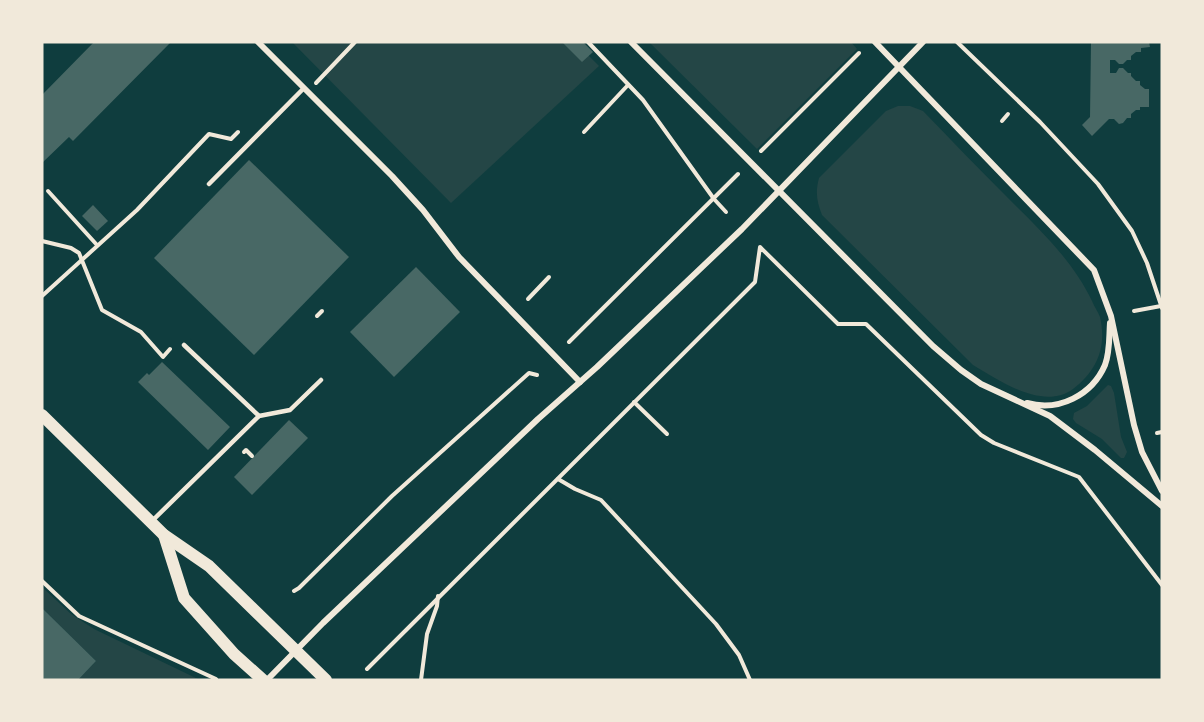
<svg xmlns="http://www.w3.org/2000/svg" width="1204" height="722" font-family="'Space Grotesk',sans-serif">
	<rect width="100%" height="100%" fill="#0f3d3e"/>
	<!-- green -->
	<g fill="#244646">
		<polygon points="292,42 575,42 599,66 451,203"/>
		<polygon points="649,42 851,42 857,49 757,149"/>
		<path d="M 898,106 L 910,106 L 923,111 C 951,140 978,168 1006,196 C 1038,228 1072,259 1092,301 C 1094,306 1098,312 1100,317 C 1107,347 1097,371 1073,389 C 1043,411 1000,381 973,365 L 822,215 C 817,202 815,193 819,178 L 886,111 Z"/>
		<polygon points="1108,385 1111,386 1114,393 1121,437 1127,452 1124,458 1121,458 1102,439 1076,423 1073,419 1074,413 1087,406"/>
		<polygon points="42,587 71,614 94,629 200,680 78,680 96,661 42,608"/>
	</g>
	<!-- building -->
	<g fill="#486865">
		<polygon points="94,42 171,42 73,141 69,137 42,163 42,95"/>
		<polygon points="562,42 583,42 593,52 582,62"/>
		<polygon points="1091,42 1149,42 1150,47 1141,48 1141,52 1136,52 1131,56 1131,60 1127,60 1123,64 1119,64 1115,60 1110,60 1110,73 1116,73 1119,68 1123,68 1128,73 1131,73 1131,76 1136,81 1140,81 1140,85 1145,89 1149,89 1149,107 1140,107 1140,110 1136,110 1131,114 1131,118 1127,118 1123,123 1119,124 1114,119 1109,119 1092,136 1082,125 1090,117"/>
		<polygon points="249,160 349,257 254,355 154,258"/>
		<polygon points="93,205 108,221 97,231 82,216"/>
		<polygon points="416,267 460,312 394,377 350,332"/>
		<polygon points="162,362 230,427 208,450 138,382 147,373 149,375"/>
		<polygon points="289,420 308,438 252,495 234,477"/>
		<polygon points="42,608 96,661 78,680 42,680"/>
	</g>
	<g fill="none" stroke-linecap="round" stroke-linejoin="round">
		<!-- path -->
		<g stroke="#f1e9da" stroke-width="4">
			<polyline points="588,42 643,100 714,199 726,212"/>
			<polyline points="957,42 1040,122 1098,184 1132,231 1147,263 1162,308"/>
			<polyline points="316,83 355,42"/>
			<polyline points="1002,121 1008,114"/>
			<polyline points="584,132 628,85"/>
			<polyline points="761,151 859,53"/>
			<polyline points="48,191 97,245"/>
			<polyline points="42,241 71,248 79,253 102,310 141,332 163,357 170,349"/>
			<polyline points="42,296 137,210 209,134 231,139 238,132"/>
			<polyline points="528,299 549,277"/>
			<polyline points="1134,311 1161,306"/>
			<polyline points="317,316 322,311"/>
			<polyline points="569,342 738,174"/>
			<polyline points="634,402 667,434"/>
			<polyline points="1157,433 1162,432"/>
			<polyline points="244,452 246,450 252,456"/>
			<polyline points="558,479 575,489 601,500 716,624 739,655 750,680"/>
			<polyline points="42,581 79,616 216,679"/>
			<polyline points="294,591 299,588 392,496 529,373 537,375"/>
			<polyline points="367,669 755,282 760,247 838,324 866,324 981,435 994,443 1079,477 1162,585"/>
			<polyline points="421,680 427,634 437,606 438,596"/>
		</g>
		<!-- service -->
		<g stroke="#f1e9da" stroke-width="4.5">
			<polyline points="209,184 304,88"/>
			<polyline points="184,345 259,416"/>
			<polyline points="151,522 259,416 290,410 321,380"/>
		</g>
		<!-- minor -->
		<g stroke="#f1e9da" stroke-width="6">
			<polyline points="258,42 392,176 423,210 459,257 580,382"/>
			<polyline points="631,42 933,346 961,370 981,384 1050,416 1095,450 1162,506"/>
			<polyline points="875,42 1094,270 1111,316 1134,425 1142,452 1162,491"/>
			<path d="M 1027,403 C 1059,412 1092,395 1105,365 C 1110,352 1109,337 1110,323"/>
			<polyline points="267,680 323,623 538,419 597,367 742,229 923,42"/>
		</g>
		<!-- secondary -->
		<g stroke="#f1e9da" stroke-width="12">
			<polyline points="42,415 164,535 209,566 326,680"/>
			<polyline points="164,535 184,598 234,654 263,680"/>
		</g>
	</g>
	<!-- border -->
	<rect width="1204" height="722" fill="none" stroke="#f1e9da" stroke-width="87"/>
</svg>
